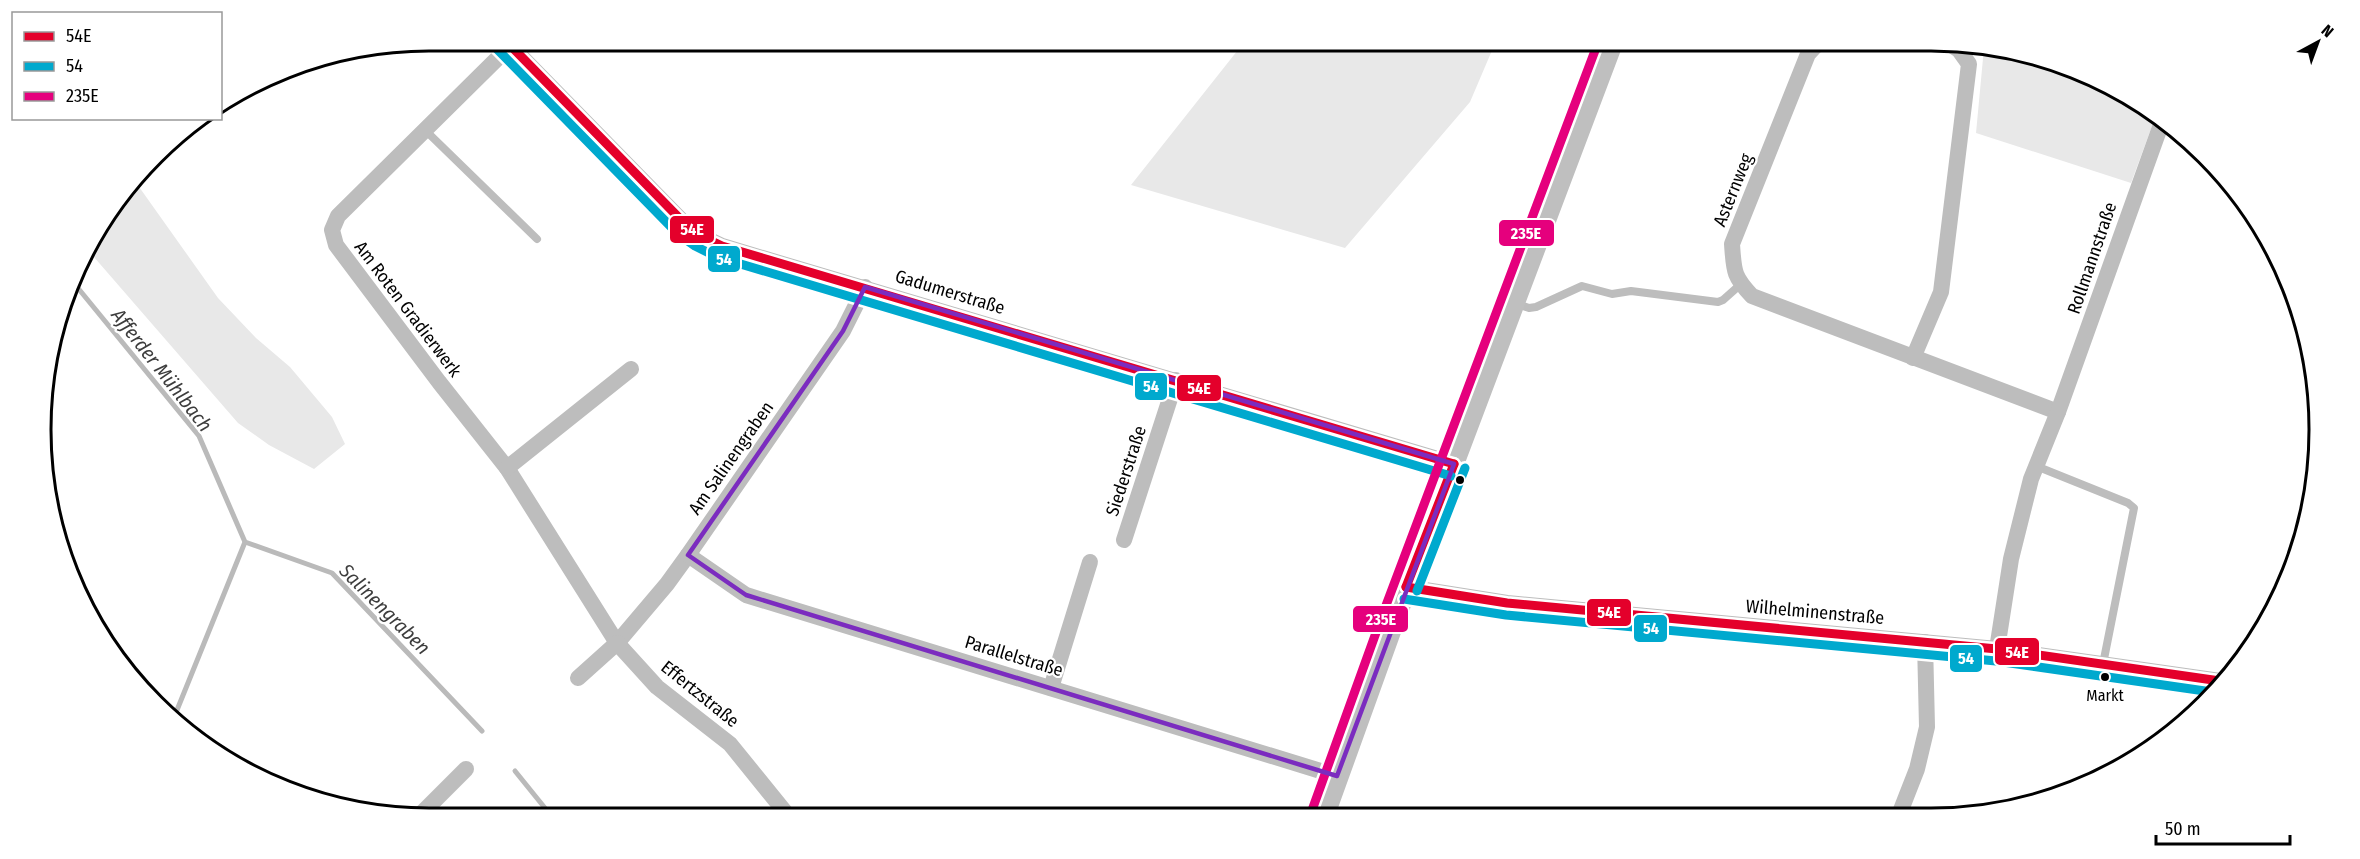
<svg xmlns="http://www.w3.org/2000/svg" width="2360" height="859" font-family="'Fira Sans Condensed',sans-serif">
	<rect width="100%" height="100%" fill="#fff"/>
	<!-- green -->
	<g fill="#e8e8e8">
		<polygon points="1245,41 1245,40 1496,41 1470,102 1345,248 1131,185"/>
		<polygon points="1984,48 2031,54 2156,115 2131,183 1976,133"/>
		<polygon points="137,184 218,298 256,338 290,367 332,417 345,444 314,469 269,445 238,423 87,249"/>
	</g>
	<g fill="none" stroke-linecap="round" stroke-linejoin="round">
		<!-- stream -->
		<g stroke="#bababa" stroke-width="5">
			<polyline points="73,282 199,436 245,542 175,715"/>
			<polyline points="245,542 332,573 482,731"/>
			<polyline points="515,771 553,818"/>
		</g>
		<!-- service -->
		<g stroke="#bdbdbd" stroke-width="8">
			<polyline points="425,130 537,239"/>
			<polyline points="1514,303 1529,308 1536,307 1582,286 1612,294 1631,291 1718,302 1723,300 1741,284"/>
			<polyline points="2036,466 2128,503 2134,508 2103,664"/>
		</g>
		<!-- minor -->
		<g stroke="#bdbdbd" stroke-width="16">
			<polyline points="505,40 687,226 701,236 722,246 1454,464"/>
			<path d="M 1821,40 L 1808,54 L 1732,244 C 1734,271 1733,276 1752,296 L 2058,412"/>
			<polyline points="510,46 338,216 332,230 336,245 439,382 507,468 617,643 667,584 688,555 843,331 865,287"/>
			<polyline points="1913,358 1941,292 1969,64 1959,50 1948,43"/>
			<polyline points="507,468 631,369"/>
			<polyline points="1124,540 1176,380"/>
			<polyline points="688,555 746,595 1337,776"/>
			<polyline points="1406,587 1507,603 1997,649 2220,681"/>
			<polyline points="1997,649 2011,559 2031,479 2058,412 2163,119"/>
			<polyline points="578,678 617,643 657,687 730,744 790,818"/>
			<polyline points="1051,688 1090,562"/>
			<polyline points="1899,815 1917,769 1927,727 1925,642"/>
			<polyline points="418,817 466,769"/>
		</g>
		<!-- secondary -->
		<polyline stroke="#bfbfbf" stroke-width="24" points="1322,817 1393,620 1612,40"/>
		<!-- bus-1 casing -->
		<g stroke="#fff" stroke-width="14">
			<g id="bus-1">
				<polyline points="505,40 687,226 701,236 722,246 1454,464"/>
				<polyline points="1406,587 1507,603 1997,649 2220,681"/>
				<polyline points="1406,587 1454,464"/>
			</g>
		</g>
		<!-- bus-2 casing -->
		<g stroke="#fff" stroke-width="14">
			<g id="bus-2">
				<polyline points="496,48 678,234 695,246 717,257 1451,476"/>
				<polyline points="1417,591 1465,468"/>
				<polyline points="1404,599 1506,615 1996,661 2212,692"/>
			</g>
		</g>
		<!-- bus-3 casing -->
		<g stroke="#fff" stroke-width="14">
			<polyline id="bus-3" points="1311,813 1382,616 1599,40"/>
		</g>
		<!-- bus-1 -->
		<use href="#bus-1" stroke="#e4002b" stroke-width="9"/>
		<!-- bus-2 -->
		<use href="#bus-2" stroke="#00a9ce" stroke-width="9"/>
		<!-- bus-3 -->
		<use href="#bus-3" stroke="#e5007d" stroke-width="9"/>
	</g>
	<!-- marked area -->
	<path fill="none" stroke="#7b2cbf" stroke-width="4.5" stroke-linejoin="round" d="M 865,287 L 1454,464 L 1337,776 L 746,595 L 688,555 L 843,331 Z"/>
	<!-- markers -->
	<g fill="#000" stroke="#fff" stroke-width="2">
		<circle cx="1460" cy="480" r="5"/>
		<circle cx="2105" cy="677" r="5"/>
	</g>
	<g text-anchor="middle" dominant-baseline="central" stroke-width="4.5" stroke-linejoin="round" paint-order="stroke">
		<!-- bus labels -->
		<g font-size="16" fill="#000" stroke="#fff">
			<text x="2105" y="695">Markt</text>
		</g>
		<!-- street labels -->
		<g font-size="18" fill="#000" stroke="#fff">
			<text transform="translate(1733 190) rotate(-68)">Asternweg</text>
			<text transform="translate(2092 258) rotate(-71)">Rollmannstraße</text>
			<text transform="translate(950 292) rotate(17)">Gadumerstraße</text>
			<text transform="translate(408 309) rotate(53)">Am Roten Gradierwerk</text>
			<text transform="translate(731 458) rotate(-55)">Am Salinengraben</text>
			<text transform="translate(1126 471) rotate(-72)">Siederstraße</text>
			<text transform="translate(1815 612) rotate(5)">Wilhelminenstraße</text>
			<text transform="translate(1014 656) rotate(17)">Parallelstraße</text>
			<text transform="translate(700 694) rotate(39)">Effertzstraße</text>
		</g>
		<!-- water labels -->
		<g font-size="20" font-style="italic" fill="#3d3d3d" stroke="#fff">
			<text transform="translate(162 370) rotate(52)">Afferder Mühlbach</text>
			<text transform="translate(385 609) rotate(45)">Salinengraben</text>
		</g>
	</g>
	<!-- crop -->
	<path d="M0 0H2360V859H0ZM429 51H1931A378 378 0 0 1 2309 429V430A378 378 0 0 1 1931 808H429A378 378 0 0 1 51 430V429A378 378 0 0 1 429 51Z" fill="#fff" fill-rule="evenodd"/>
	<path fill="none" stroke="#000" stroke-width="3" d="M429 51H1931A378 378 0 0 1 2309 429V430A378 378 0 0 1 1931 808H429A378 378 0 0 1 51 430V429A378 378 0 0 1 429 51Z"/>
	<g stroke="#fff" stroke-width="2">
		<rect x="669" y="215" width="46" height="29" rx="6" fill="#e4002b"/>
		<rect x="1498" y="219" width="57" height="28" rx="6" fill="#e5007d"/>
		<rect x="707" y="245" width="34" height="28" rx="6" fill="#00a9ce"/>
		<rect x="1134" y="372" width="34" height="29" rx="6" fill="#00a9ce"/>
		<rect x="1176" y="374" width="46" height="28" rx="6" fill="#e4002b"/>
		<rect x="1586" y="598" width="46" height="29" rx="6" fill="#e4002b"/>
		<rect x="1352" y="605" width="57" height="28" rx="6" fill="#e5007d"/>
		<rect x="1633" y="614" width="35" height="29" rx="6" fill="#00a9ce"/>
		<rect x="1994" y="637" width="46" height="29" rx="6" fill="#e4002b"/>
		<rect x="1949" y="644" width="34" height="29" rx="6" fill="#00a9ce"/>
	</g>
	<g font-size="16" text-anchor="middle" font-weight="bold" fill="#fff">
		<text x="692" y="235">54E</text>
		<text x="1526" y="239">235E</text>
		<text x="724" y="265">54</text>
		<text x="1151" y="392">54</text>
		<text x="1199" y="394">54E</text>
		<text x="1609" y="618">54E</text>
		<text x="1381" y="625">235E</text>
		<text x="1651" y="634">54</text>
		<text x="2017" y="658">54E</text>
		<text x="1966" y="664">54</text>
	</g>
	<!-- legend -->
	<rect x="12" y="12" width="210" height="108" fill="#ffffff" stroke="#999999" stroke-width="1.5"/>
	<rect x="24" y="32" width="30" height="9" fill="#e4002b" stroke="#999999" stroke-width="1.5"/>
	<text x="66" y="42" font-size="18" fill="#000000">54E</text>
	<rect x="24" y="62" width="30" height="9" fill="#00a9ce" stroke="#999999" stroke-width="1.5"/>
	<text x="66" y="72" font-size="18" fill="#000000">54</text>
	<rect x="24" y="92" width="30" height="9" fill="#e5007d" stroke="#999999" stroke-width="1.5"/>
	<text x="66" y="102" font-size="18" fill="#000000">235E</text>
	<!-- north arrow -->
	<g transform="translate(2318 42) rotate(41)" stroke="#ffffff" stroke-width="4.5" paint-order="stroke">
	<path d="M0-4.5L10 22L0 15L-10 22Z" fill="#000000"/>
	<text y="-9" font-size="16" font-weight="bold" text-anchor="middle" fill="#000000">N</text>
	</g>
	<!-- scale -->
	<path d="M2156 835v9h134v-9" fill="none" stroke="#000000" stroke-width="3"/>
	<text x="2165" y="835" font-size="18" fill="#000000" stroke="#ffffff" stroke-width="4.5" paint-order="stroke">50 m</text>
</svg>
